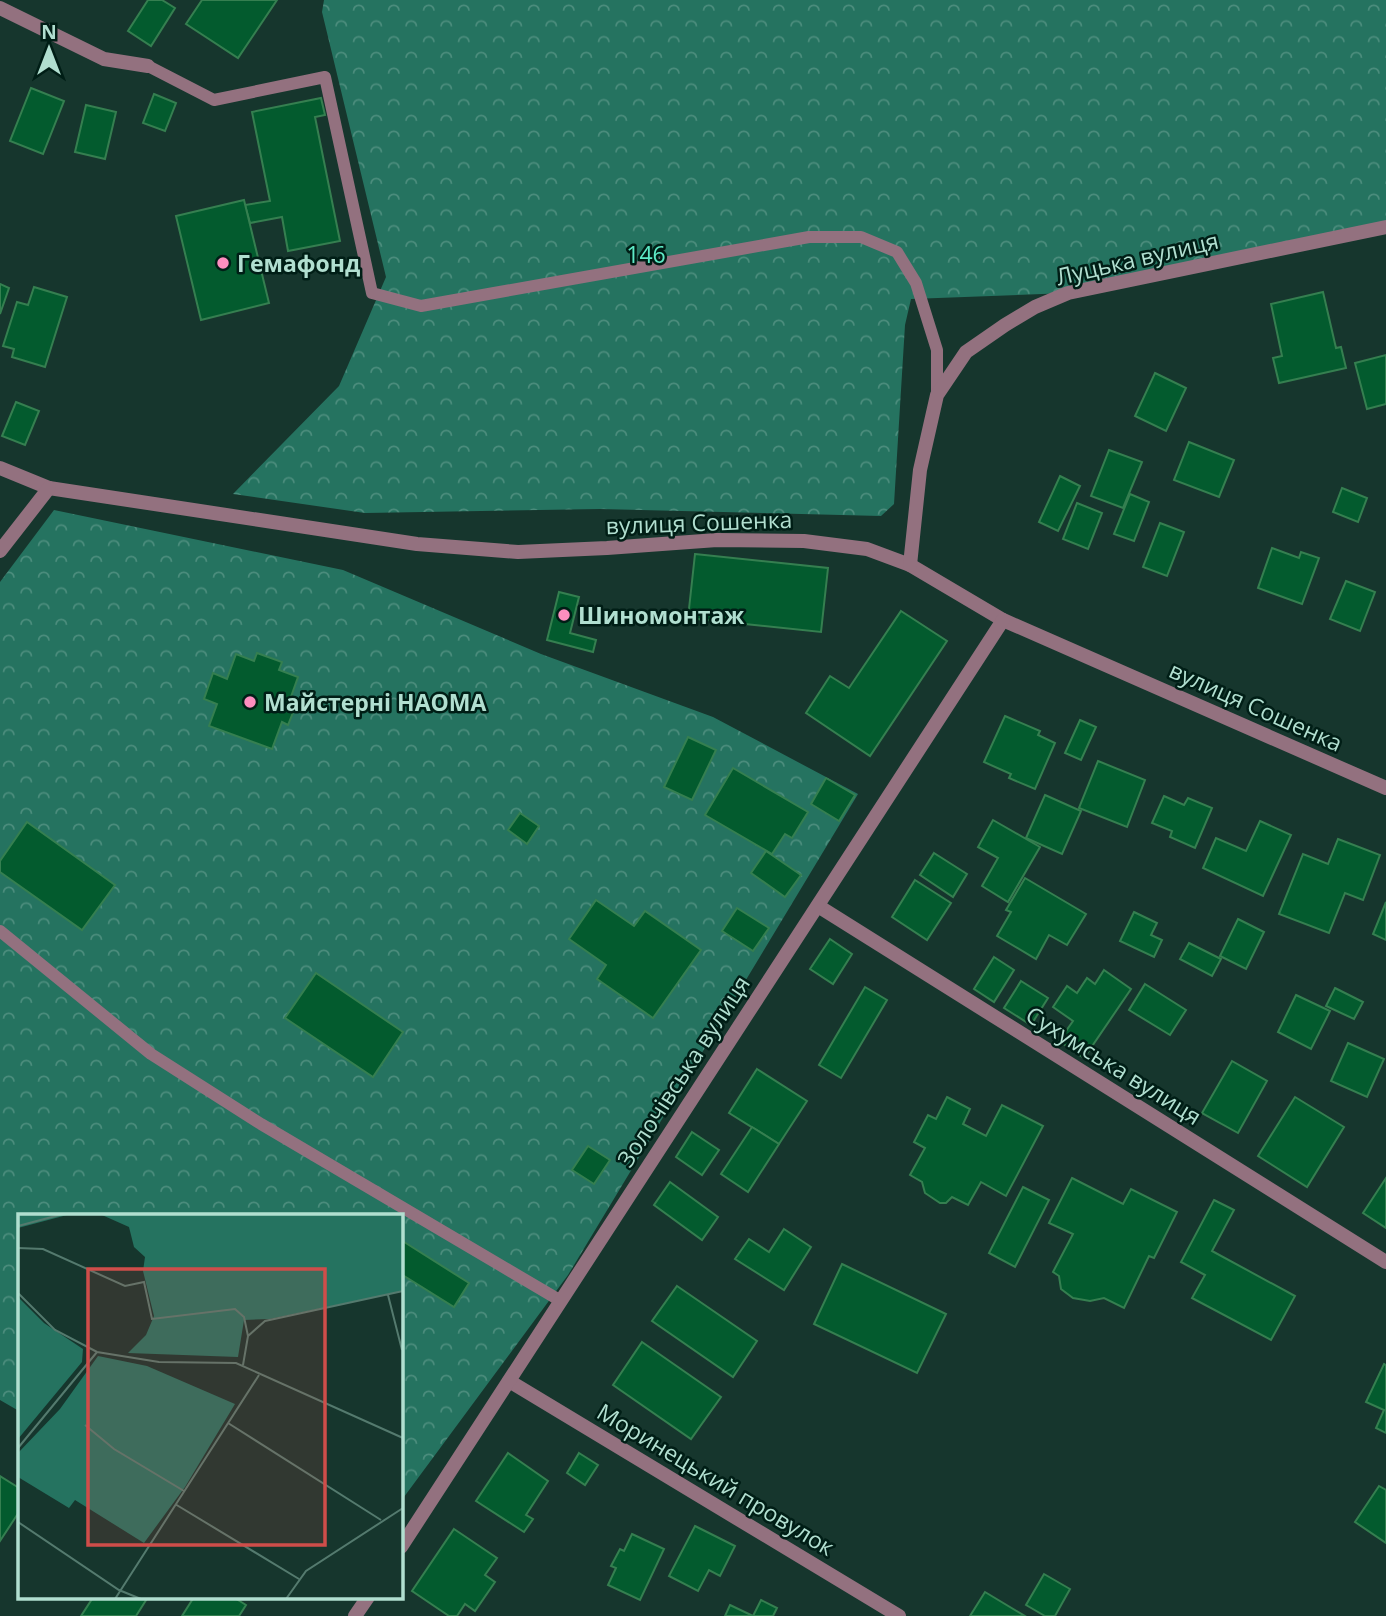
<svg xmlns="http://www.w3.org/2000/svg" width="1386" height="1616" font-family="'Open Sans',sans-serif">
	<defs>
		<pattern id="forest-crowns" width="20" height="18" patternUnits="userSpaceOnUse" patternTransform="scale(1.75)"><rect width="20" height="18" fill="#257360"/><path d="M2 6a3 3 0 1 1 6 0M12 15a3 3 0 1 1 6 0" fill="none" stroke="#4c8d7d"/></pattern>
	</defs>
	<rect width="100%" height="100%" fill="#16362d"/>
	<!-- forest -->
	<g fill="url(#forest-crowns)">
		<polygon points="324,0 1386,0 1386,227 1068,293 911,299 905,325 894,504 881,516 600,509 365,513 233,494 339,386 386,277 322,12"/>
		<polygon points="54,510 343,570 541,654 713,717 858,794 568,1275 401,1501 401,1215 19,1215 19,1411 0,1400 0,582"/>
	</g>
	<!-- building -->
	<g fill="#035b2e" stroke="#357f50" stroke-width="2">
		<polygon points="148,0 162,0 175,8 151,46 128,31"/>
		<polygon points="202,0 277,0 238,58 186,24"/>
		<polygon points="31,88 64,101 43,154 10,141"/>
		<polygon points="154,94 176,103 165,131 143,123"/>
		<polygon points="321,98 325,115 315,117 340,241 288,251 282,217 250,223 245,205 270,201 252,112"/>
		<polygon points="86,105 116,112 105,159 75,152"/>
		<polygon points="244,200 269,303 201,320 176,216"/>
		<polygon points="0,284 9,288 0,314"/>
		<polygon points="34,287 67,297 45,367 12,357 14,349 3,346 17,302 28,305"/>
		<polygon points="1323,292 1336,348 1341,347 1346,368 1279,383 1273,358 1282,356 1271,304"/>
		<polygon points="1386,355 1386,404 1367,409 1355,363"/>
		<polygon points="1155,373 1186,388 1166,431 1135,416"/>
		<polygon points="16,402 39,411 25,445 2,436"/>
		<polygon points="1189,442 1234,460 1219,497 1174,480"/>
		<polygon points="1109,450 1142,462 1123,508 1091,496"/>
		<polygon points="1060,476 1080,486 1058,531 1039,522"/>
		<polygon points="1342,488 1367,498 1358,522 1333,512"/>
		<polygon points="1130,494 1149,502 1134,541 1114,534"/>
		<polygon points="1077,503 1102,513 1088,549 1063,539"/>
		<polygon points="1160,523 1184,532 1167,576 1143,567"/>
		<polygon points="1272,548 1299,558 1301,552 1319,558 1302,604 1258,588"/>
		<polygon points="695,554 828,568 821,632 688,618"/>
		<polygon points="1346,581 1375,592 1360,631 1330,619"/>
		<polygon points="559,592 579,597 570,633 596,640 593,652 547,640"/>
		<polygon points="901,611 947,641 870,756 806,713 830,676 849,688"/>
		<polygon points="257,653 282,662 279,670 298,677 287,708 294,710 288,725 282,722 272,749 209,726 217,704 204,699 213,673 227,679 236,654 254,661"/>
		<polygon points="1005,716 1040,731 1038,735 1055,743 1035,789 1009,778 1011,774 984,762"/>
		<polygon points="1080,720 1096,727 1081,760 1065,753"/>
		<polygon points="688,737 716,750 692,800 664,787"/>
		<polygon points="1098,761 1145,780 1127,827 1079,808"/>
		<polygon points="733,768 808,812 792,838 785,834 772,854 705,815"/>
		<polygon points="826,778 855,795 839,821 811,804"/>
		<polygon points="1045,795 1081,811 1062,854 1026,838"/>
		<polygon points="1164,796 1184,805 1188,798 1212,808 1195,848 1170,837 1172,831 1152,823"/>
		<polygon points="520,813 539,826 527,844 508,830"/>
		<polygon points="993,820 1040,847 1008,902 982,886 998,858 978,847"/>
		<polygon points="1260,821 1291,835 1263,896 1203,868 1216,838 1246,851"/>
		<polygon points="27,822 115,885 82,930 0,872 0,861"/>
		<polygon points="1338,839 1380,855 1363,900 1345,893 1329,933 1279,914 1303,854 1328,864"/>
		<polygon points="766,851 801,875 785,897 751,873"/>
		<polygon points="934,853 967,874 953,897 920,875"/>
		<polygon points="1025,878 1086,914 1067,945 1049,935 1036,959 997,936 1011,912 1006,910"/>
		<polygon points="915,880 951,903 927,940 892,917"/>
		<polygon points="596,900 634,926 645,911 701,950 653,1018 597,979 606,965 569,939"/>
		<polygon points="1386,902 1386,940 1373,934"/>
		<polygon points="737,908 769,928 753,951 722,931"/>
		<polygon points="1134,912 1157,923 1151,935 1162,940 1154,957 1120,941"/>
		<polygon points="1238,919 1264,932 1246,969 1220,956"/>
		<polygon points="830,939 852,954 833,984 810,969"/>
		<polygon points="1189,943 1221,959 1212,976 1180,959"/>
		<polygon points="994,957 1014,970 994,1002 974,989"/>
		<polygon points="1104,970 1131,989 1084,1058 1059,1041 1073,1021 1053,1007 1067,986 1077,993 1087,978 1095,984"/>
		<polygon points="316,973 403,1032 373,1077 285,1018"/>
		<polygon points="1021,981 1048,998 1031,1025 1004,1008"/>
		<polygon points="1145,984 1186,1010 1170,1035 1129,1010"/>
		<polygon points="865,987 887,1000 841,1078 819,1065"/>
		<polygon points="1335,988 1363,1002 1354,1019 1326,1006"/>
		<polygon points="1296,995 1330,1011 1311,1049 1278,1032"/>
		<polygon points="1348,1043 1384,1059 1367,1097 1331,1081"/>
		<polygon points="1232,1061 1267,1081 1238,1133 1202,1113"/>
		<polygon points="757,1069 807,1101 779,1144 729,1113"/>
		<polygon points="947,1097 970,1109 963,1124 986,1136 1002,1105 1043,1126 1006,1196 981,1182 968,1205 952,1197 946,1203 940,1203 925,1193 922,1182 910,1175 925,1148 914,1142 928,1115 936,1119"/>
		<polygon points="1295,1097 1344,1127 1307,1187 1258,1156"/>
		<polygon points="752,1127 779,1144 748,1192 721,1174"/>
		<polygon points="692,1132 719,1150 702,1175 676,1157"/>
		<polygon points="588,1146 610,1160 594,1184 572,1170"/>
		<polygon points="1072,1178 1123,1204 1131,1189 1177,1212 1154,1258 1149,1256 1124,1308 1104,1298 1090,1301 1073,1298 1061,1289 1059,1276 1053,1272 1073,1234 1049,1223"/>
		<polygon points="1386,1178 1386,1228 1363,1213"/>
		<polygon points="670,1182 718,1217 702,1240 654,1205"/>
		<polygon points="1023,1187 1049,1200 1015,1267 989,1253"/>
		<polygon points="1214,1200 1234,1210 1212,1251 1295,1296 1271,1340 1192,1298 1205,1275 1181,1262"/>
		<polygon points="784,1229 811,1247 784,1290 735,1259 749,1239 769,1252"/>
		<polygon points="401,1240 469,1283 454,1307 401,1274"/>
		<polygon points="842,1264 946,1314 917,1373 814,1324"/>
		<polygon points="677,1286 757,1341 733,1377 652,1321"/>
		<polygon points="642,1342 721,1397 691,1439 613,1385"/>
		<polygon points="1384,1364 1386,1365 1386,1433 1376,1428 1384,1410 1366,1402"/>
		<polygon points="508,1453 548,1481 526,1515 533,1519 524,1532 476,1501"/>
		<polygon points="579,1453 598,1465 585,1485 567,1473"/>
		<polygon points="0,1476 19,1488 19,1512 0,1541"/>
		<polygon points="1379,1486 1386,1490 1386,1543 1355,1522"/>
		<polygon points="695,1526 735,1546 720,1576 709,1570 698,1591 669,1576"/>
		<polygon points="454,1529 497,1558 485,1575 495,1582 475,1611 465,1604 457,1616 449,1616 412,1591"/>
		<polygon points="632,1534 664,1549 640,1600 608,1585 616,1568 611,1566 620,1549 624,1551"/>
		<polygon points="1044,1574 1070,1589 1055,1616 1045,1616 1026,1605"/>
		<polygon points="985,1592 1025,1616 970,1616"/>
		<polygon points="89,1597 148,1597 136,1616 81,1616 92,1599"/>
		<polygon points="194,1597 233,1597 246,1605 239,1616 182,1616"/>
		<polygon points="761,1600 777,1608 773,1616 753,1616"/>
		<polygon points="730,1605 753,1616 725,1616"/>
	</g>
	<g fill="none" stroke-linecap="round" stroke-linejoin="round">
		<!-- service -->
		<g stroke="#93717f" stroke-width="12">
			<polyline points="148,66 214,100 325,77 372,293 421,306 809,237 861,237 897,252 916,283 937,350 937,395"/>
			<polyline points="0,931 151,1054 261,1124 561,1301"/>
		</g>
		<!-- minor -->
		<g stroke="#93717f" stroke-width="14">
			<polyline points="0,8 104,59 148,66"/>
			<polyline points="0,468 49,488 417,544 518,552 607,548 717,540 804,541 867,549 910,565 1003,620 1386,788"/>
			<polyline points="0,551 49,488"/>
			<polyline points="910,565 920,470 937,395 966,352 1005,325 1035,307 1068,293 1386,227"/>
			<polyline points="818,906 1386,1262"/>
			<polyline points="509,1381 899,1616"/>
			<polyline points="401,1547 1003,620"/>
			<polyline points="355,1616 368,1597"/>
		</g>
	</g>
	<!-- markers -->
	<g fill="#fd8ebf" stroke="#001e16" stroke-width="2.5">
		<circle cx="223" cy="263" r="7"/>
		<circle cx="564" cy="615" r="7"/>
		<circle cx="250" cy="702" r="7"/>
	</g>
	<g text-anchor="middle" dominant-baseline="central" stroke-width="5" stroke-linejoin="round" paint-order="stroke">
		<!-- park labels -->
		<g font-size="23" fill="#5deac6" stroke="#001e16">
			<text x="646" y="254">146</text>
		</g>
		<!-- street labels -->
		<g font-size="23" fill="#b1dfd0" stroke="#001e16">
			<text transform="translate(1137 258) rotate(-13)">Луцька вулиця</text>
			<text transform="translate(699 522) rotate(-2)">вулиця Сошенка</text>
			<text transform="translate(1256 706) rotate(24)">вулиця Сошенка</text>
			<text transform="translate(1114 1065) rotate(32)">Сухумська вулиця</text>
			<text transform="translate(683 1071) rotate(-57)">Золочівська вулиця</text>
			<text transform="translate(716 1479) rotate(31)">Моринецький провулок</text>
		</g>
		<!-- poi labels -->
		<g font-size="23" font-weight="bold" fill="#b1dfd0" stroke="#001e16" text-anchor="start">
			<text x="237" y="263">Гемафонд</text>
			<text x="578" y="615">Шиномонтаж</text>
			<text x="264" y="702">Майстерні НАОМА</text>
		</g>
	</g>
	<!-- overview -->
	<g transform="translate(18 1214)">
		<rect width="385" height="385" fill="#16362d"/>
		<path d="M 0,0 L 385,0 L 385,77 L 252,105 L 226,106 L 220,143 L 110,139 L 128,121 L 136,102 L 125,57 L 127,43 L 116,33 L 111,13 L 84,1 L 49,1 L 0,14 ZM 0,83 L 26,109 L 65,135 L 64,148 L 0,225 ZM 80,142 L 129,152 L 217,190 L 167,273 L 126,329 L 57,286 L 51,294 L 0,263 L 0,239 L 42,195 Z" fill="#257360"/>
		<path fill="none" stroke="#547a6e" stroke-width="2" d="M 0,12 L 45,0M 0,34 L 25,35 L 107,72 L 126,68 L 134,105 L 217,95 L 226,103 L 230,122M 0,79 L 37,116 L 79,138 L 141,148 L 218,149 L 385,224M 370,81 L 384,136M 225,151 L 230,122 L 247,107 L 385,77M 210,209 L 363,306M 67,211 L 96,235 L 166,277M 0,234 L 79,138M 157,290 L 281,365M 0,308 L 101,376 L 123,385M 97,385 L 241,161M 268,385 L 288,357 L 385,294"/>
		<path fill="#cf4d4a" fill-opacity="0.15" stroke="#cf4d4a" stroke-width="3.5" d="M 70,55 L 307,55 L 307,331 L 70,331 Z"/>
		<rect width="385" height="385" fill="none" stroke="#b1dfd0" stroke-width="3.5"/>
	</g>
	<!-- north arrow -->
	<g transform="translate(49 49)" stroke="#001e16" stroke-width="5" paint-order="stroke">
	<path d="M0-5L12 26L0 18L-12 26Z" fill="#b1dfd0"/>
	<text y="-10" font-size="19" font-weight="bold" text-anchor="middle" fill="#b1dfd0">N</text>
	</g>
</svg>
